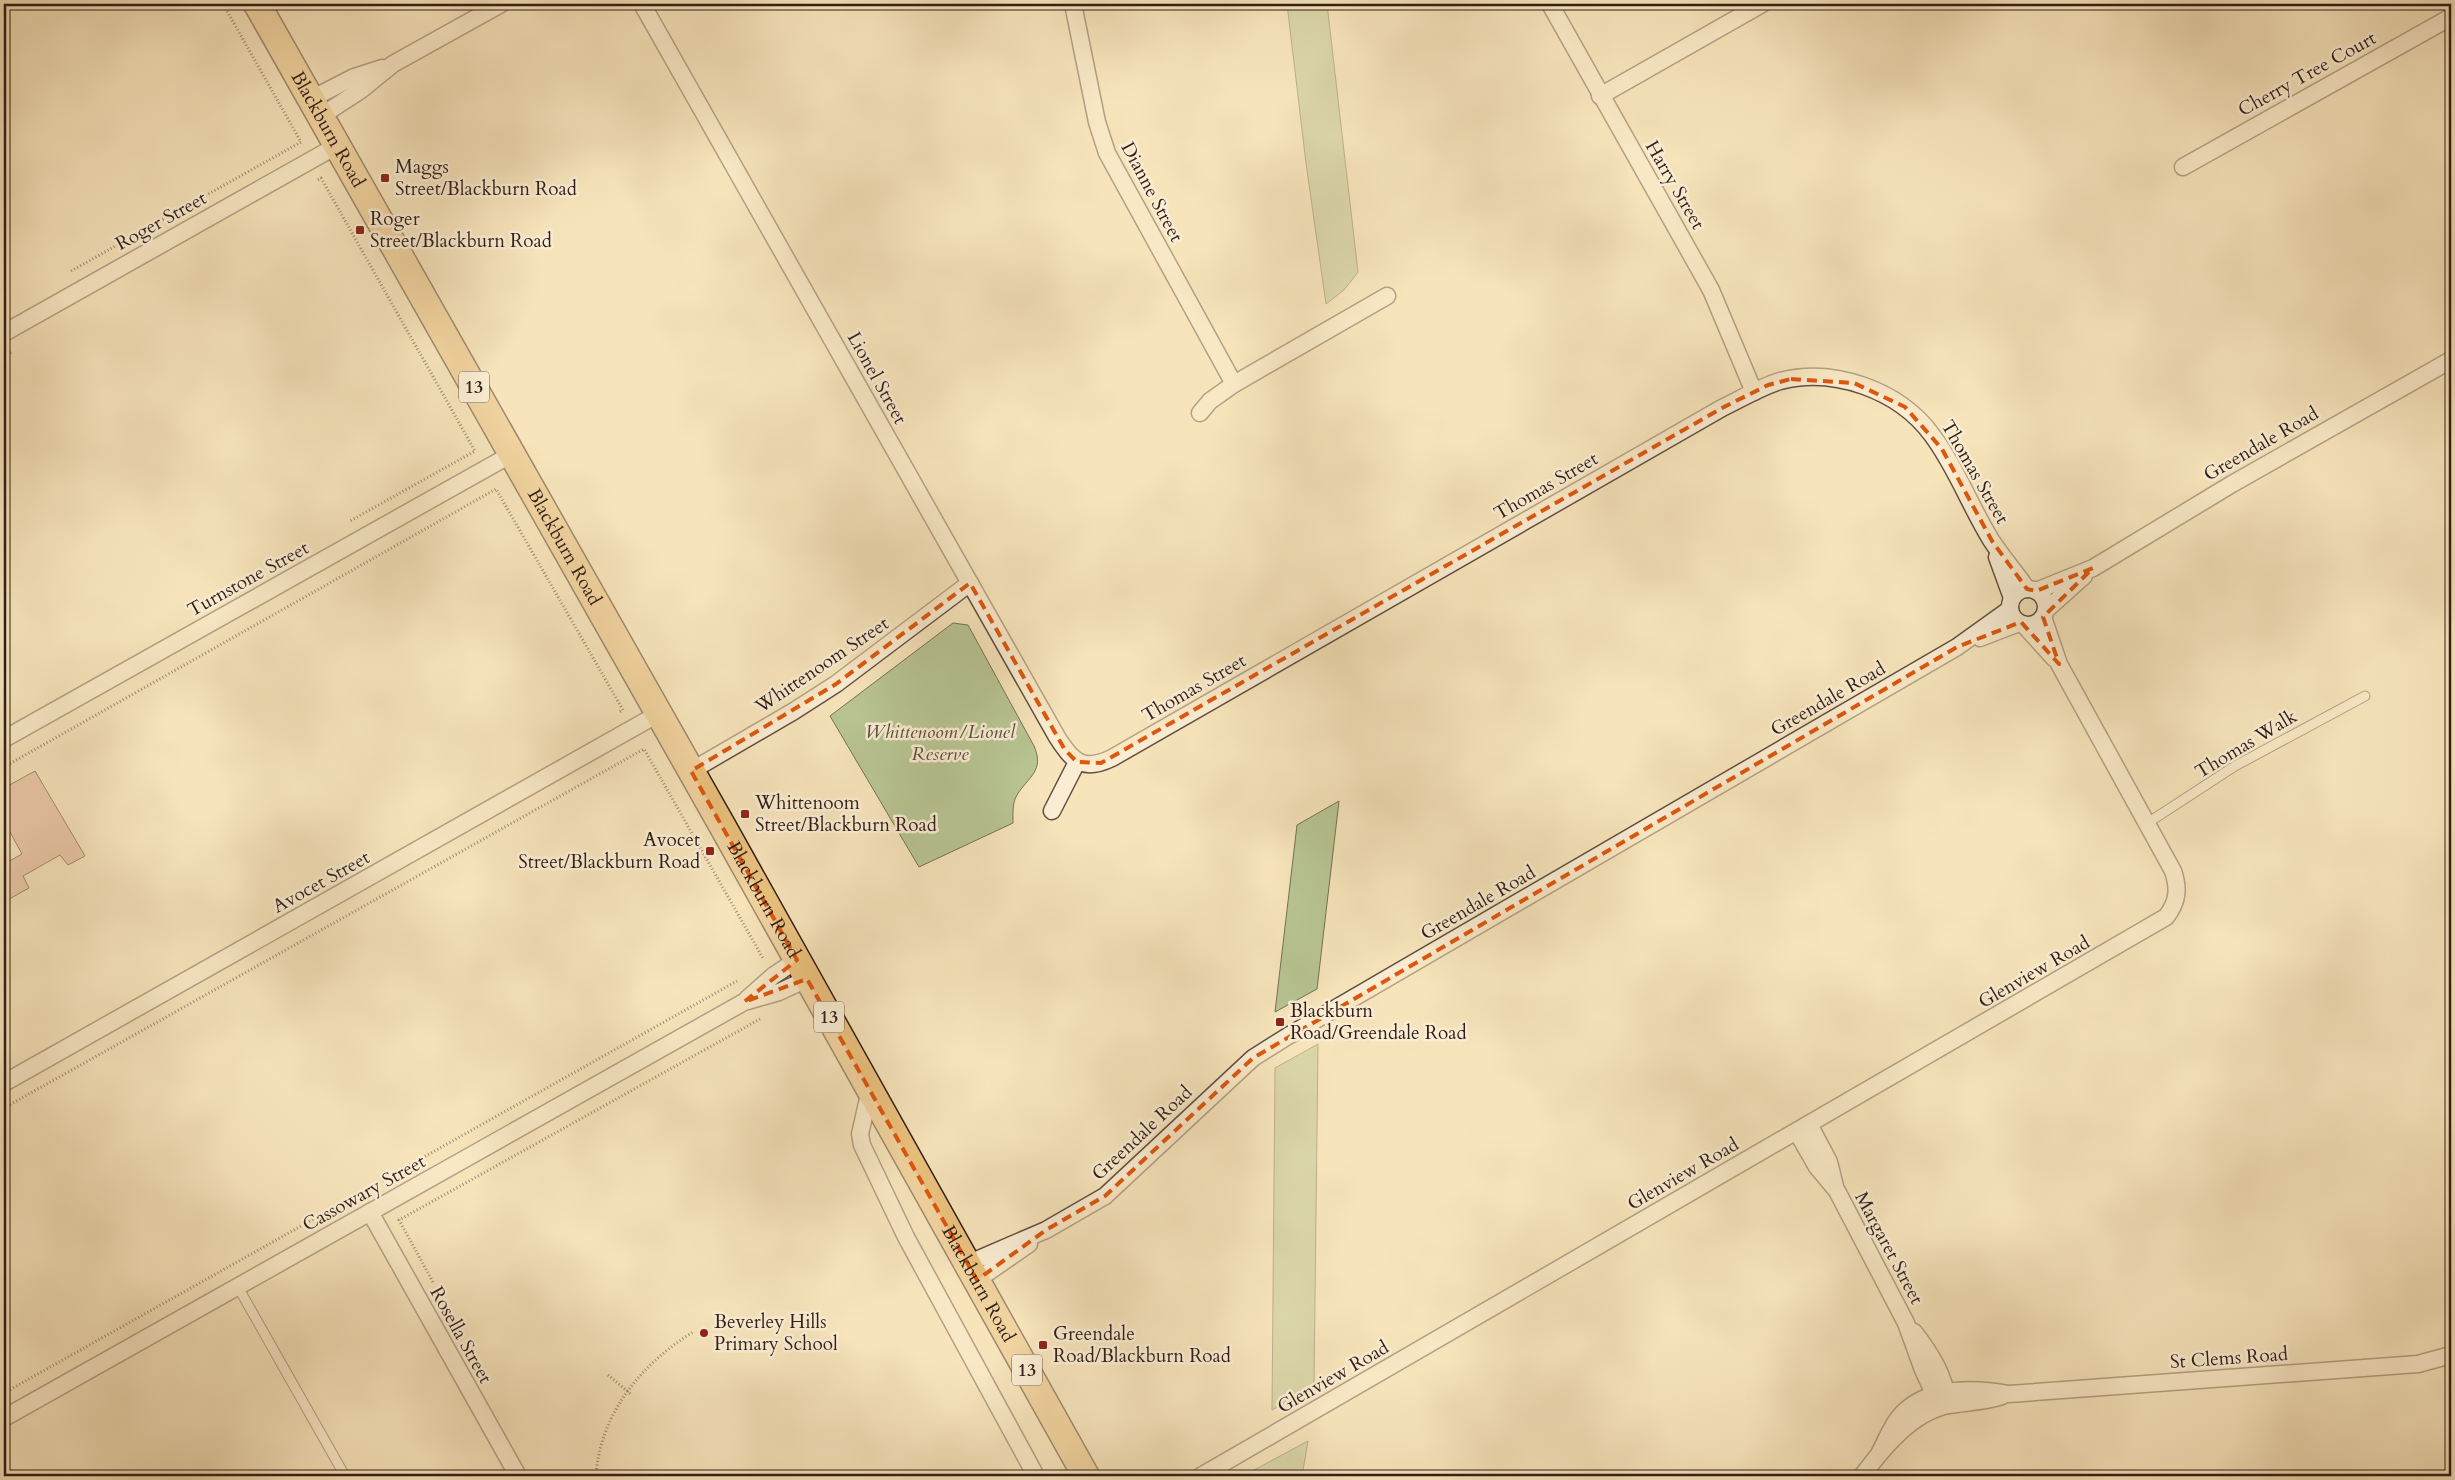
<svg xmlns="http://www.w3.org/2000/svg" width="2455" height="1480" font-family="Cardo,serif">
	<rect width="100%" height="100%" fill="#f7e4bb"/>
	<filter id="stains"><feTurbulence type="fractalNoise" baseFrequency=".004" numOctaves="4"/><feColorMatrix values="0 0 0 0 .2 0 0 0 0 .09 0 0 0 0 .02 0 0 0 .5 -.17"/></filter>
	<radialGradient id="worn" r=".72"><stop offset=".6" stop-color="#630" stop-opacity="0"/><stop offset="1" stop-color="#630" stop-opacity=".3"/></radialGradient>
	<!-- green -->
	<g fill="#b8c593" stroke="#747255">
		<polygon points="1287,4 1327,4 1358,272 1344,290 1326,304 1306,163"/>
		<path d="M 953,623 L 968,625 L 1034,746 C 1045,771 1028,777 1017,795 C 1012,803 1013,814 1013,823 L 919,867 L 830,716 Z"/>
		<polygon points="1339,801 1317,989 1275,1012 1297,825"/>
		<polygon points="1318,1044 1314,1386 1272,1410 1275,1068"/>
		<polygon points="1308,1441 1302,1476 1243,1476"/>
	</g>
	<!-- building -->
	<polygon fill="#dea992" stroke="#311e17" points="35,771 85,856 68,865 60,855 23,876 29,888 4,902 4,864 22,854 4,821 4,788"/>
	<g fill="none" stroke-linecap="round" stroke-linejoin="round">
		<!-- lane casing -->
		<g stroke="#625040" stroke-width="11">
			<g id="lane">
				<polyline points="2146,824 2235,766 2365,696"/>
				<polyline points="238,1287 345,1476"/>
			</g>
		</g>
		<!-- street casing -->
		<g stroke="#625040" stroke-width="19">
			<g id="street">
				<path d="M 642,4 L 1057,737 C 1073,762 1083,772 1112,758 L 1722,408 C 1741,399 1760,387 1780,381 C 1834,367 1899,390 1932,435 C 1956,467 1970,506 1991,540 C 2002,557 2016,573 2027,589"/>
				<polyline points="1073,4 1097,122 1107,153 1234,384"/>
				<polyline points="1550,4 1711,290 1754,392"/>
				<polyline points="1600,96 1762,4"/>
				<polyline points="311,99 354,77 382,68"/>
				<polyline points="321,116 361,90 393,64 501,4"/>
				<polyline points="2183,167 2451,17"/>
				<polyline points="4,333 338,145"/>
				<polyline points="1200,413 1210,401 1234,384 1387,296"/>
				<polyline points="1997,557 2012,598"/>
				<circle cx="2028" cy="607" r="18"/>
				<polyline points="2036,591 2093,568 2232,484 2451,360"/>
				<polyline points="2046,610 2084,576"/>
				<polyline points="2024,625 2054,658"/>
				<polyline points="1980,638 2019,623"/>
				<polyline points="4,739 512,454"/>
				<polyline points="691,771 794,711 836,684 970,583"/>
				<polyline points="1052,811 1077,762"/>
				<polyline points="747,999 773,976 797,960"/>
				<polyline points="4,1083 658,714"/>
				<polyline points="870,1090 860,1134 862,1145 906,1237 1036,1476"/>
				<polyline points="1809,1124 1829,1162 1835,1186"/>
				<polyline points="1797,1132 1817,1167 1837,1191 1906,1323 1923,1370 1931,1387 1948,1405"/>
				<polyline points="370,1212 518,1476"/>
				<polyline points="967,1264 1046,1230 1105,1196 1253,1058 1288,1036 1957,647 2010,609"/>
				<polyline points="977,1280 1029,1244"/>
				<path d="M 1914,1332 C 1931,1354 1945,1376 1948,1404"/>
				<polyline points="4,1418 744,1002 779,992 807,979"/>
				<path d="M 1879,1454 C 1887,1439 1893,1422 1905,1411 C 1931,1386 1977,1388 2009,1394 L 2418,1364 L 2451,1355"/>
				<path d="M 1201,1476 L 2166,917 C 2178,902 2179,888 2173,871 L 2059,664 L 2043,617"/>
				<path d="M 1862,1476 C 1883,1448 1912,1412 1949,1405 C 1967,1402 1985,1402 2002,1396"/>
			</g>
		</g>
		<!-- primary casing -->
		<g stroke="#311e17" stroke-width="29">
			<g id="primary">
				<path id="s1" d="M 257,4 L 723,827 L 1086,1476"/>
			</g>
		</g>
		<!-- path -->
		<g stroke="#311e17" stroke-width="3" stroke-dasharray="1 2.5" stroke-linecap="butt">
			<polyline points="318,180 321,178 475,451 350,521"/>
			<polyline points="71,271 301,142 223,4"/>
			<polyline points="4,356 12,352"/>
			<polyline points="4,767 496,489 623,710 619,712"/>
			<polyline points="4,1108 644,749 764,960"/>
			<polyline points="433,1282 399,1220 760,1019"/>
			<polyline points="608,1375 632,1395"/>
			<polyline points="4,1393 737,981"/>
			<path d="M 596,1476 C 600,1414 641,1364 693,1332"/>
		</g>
		<!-- lane -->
		<use href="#lane" stroke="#faedd3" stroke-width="9"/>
		<!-- street -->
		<use href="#street" stroke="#faedd3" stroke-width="16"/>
		<!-- primary -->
		<use href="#primary" stroke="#ecc27e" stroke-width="26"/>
	</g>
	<!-- marked area -->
	<path d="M0 0H2455V1480H0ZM 1791,379 L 1854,383 L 1905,407 L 1942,449 L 1992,541 L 2027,589 L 2036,591 L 2093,568 L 2043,617 L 2059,664 L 2021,622 L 1957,647 L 1253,1058 L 1105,1196 L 1046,1230 L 977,1280 L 807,979 L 744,1002 L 797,960 L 691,771 L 836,684 L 970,583 L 1065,750 L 1077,762 L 1101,763 L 1722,408 L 1768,385 Z" fill="#f7e4bb" fill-opacity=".55" fill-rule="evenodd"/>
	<path fill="none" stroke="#df560d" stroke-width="4" stroke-dasharray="10 6" stroke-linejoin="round" d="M 1791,379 L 1854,383 L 1905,407 L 1942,449 L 1992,541 L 2027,589 L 2036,591 L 2093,568 L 2043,617 L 2059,664 L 2021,622 L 1957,647 L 1253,1058 L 1105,1196 L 1046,1230 L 977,1280 L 807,979 L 744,1002 L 797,960 L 691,771 L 836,684 L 970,583 L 1065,750 L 1077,762 L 1101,763 L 1722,408 L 1768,385 Z"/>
	<!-- markers -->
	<g fill="#8f2418" stroke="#faedd3" stroke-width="2">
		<rect x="380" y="173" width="10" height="10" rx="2.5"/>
		<rect x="355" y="225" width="10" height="10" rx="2.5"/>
		<rect x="740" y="809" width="10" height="10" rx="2.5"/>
		<rect x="705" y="846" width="10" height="10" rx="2.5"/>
		<rect x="1275" y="1017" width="10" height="10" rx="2.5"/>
		<circle cx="704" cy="1333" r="5"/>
		<rect x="1038" y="1340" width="10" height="10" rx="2.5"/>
	</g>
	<g text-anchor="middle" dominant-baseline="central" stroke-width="5" stroke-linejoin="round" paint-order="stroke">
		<!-- shield labels -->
		<g fill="#faedd3" stroke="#6d5c4f" stroke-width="1">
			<rect x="459" y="371.5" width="30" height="31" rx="4"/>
			<rect x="814" y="1001.5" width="30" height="31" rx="4"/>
			<rect x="1012" y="1354.5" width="30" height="31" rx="4"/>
		</g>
		<g font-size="18" font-weight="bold" fill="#311e17">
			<text x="474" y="387">13</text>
			<text x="829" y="1017">13</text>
			<text x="1027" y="1370">13</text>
		</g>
		<!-- street labels -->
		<g font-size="19" fill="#311e17" stroke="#faedd3">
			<text transform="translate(2307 74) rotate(-29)">Cherry Tree Court</text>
			<text stroke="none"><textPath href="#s1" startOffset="144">Blackburn Road</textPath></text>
			<text transform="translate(1675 185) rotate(60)">Harry Street</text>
			<text transform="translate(1152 192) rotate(62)">Dianne Street</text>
			<text transform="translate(161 221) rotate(-29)">Roger Street</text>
			<text transform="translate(877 378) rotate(61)">Lionel Street</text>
			<text transform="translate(2261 444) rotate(-30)">Greendale Road</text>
			<text transform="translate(1975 472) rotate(60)">Thomas Street</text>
			<text transform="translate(1546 486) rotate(-30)">Thomas Street</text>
			<text stroke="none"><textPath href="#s1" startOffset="624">Blackburn Road</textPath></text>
			<text transform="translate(248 579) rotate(-29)">Turnstone Street</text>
			<text transform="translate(822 665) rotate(-34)">Whittenoom Street</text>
			<text transform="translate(1194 688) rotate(-30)">Thomas Street</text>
			<text transform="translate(1828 699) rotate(-30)">Greendale Road</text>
			<text transform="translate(2246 744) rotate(-31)">Thomas Walk</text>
			<text transform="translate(321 882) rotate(-29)">Avocet Street</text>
			<text stroke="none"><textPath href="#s1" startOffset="1029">Blackburn Road</textPath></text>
			<text transform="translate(1478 903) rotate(-30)">Greendale Road</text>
			<text transform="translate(2034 972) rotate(-30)">Glenview Road</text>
			<text transform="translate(1142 1133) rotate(-43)">Greendale Road</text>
			<text transform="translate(1683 1174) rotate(-30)">Glenview Road</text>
			<text transform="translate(364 1193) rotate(-29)">Cassowary Street</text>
			<text transform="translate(1889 1248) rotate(62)">Margaret Street</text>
			<text stroke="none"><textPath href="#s1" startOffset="1469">Blackburn Road</textPath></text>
			<text transform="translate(461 1335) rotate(61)">Rosella Street</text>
			<text transform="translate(2229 1358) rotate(-4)">St Clems Road</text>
			<text transform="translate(1333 1377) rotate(-30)">Glenview Road</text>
		</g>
		<!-- poi labels -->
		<g font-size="19" fill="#311e17" stroke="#faedd3" text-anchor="start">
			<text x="395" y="167">Maggs<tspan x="395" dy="22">Street/Blackburn Road</tspan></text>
			<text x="370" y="219">Roger<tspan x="370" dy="22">Street/Blackburn Road</tspan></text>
			<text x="755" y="803">Whittenoom<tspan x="755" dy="22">Street/Blackburn Road</tspan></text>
			<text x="700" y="840" text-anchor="end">Avocet<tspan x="700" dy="22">Street/Blackburn Road</tspan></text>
			<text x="1290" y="1011">Blackburn<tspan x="1290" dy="22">Road/Greendale Road</tspan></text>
			<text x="714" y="1322">Beverley Hills<tspan x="714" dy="22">Primary School</tspan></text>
			<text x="1053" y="1334">Greendale<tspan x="1053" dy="22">Road/Blackburn Road</tspan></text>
		</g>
		<!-- park labels -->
		<g font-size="19" font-style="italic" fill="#5a503c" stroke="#faedd3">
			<text x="940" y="732">Whittenoom/Lionel<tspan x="940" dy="22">Reserve</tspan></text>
		</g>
	</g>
	<!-- margin -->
	<rect width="2455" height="1480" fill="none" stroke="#f7e4bb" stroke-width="20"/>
	<rect x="5" y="5" width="2445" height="1470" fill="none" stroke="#311e17" stroke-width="2.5"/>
	<rect x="10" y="10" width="2435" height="1460" fill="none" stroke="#311e17"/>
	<rect width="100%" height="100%" filter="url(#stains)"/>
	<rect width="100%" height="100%" fill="url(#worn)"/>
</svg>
